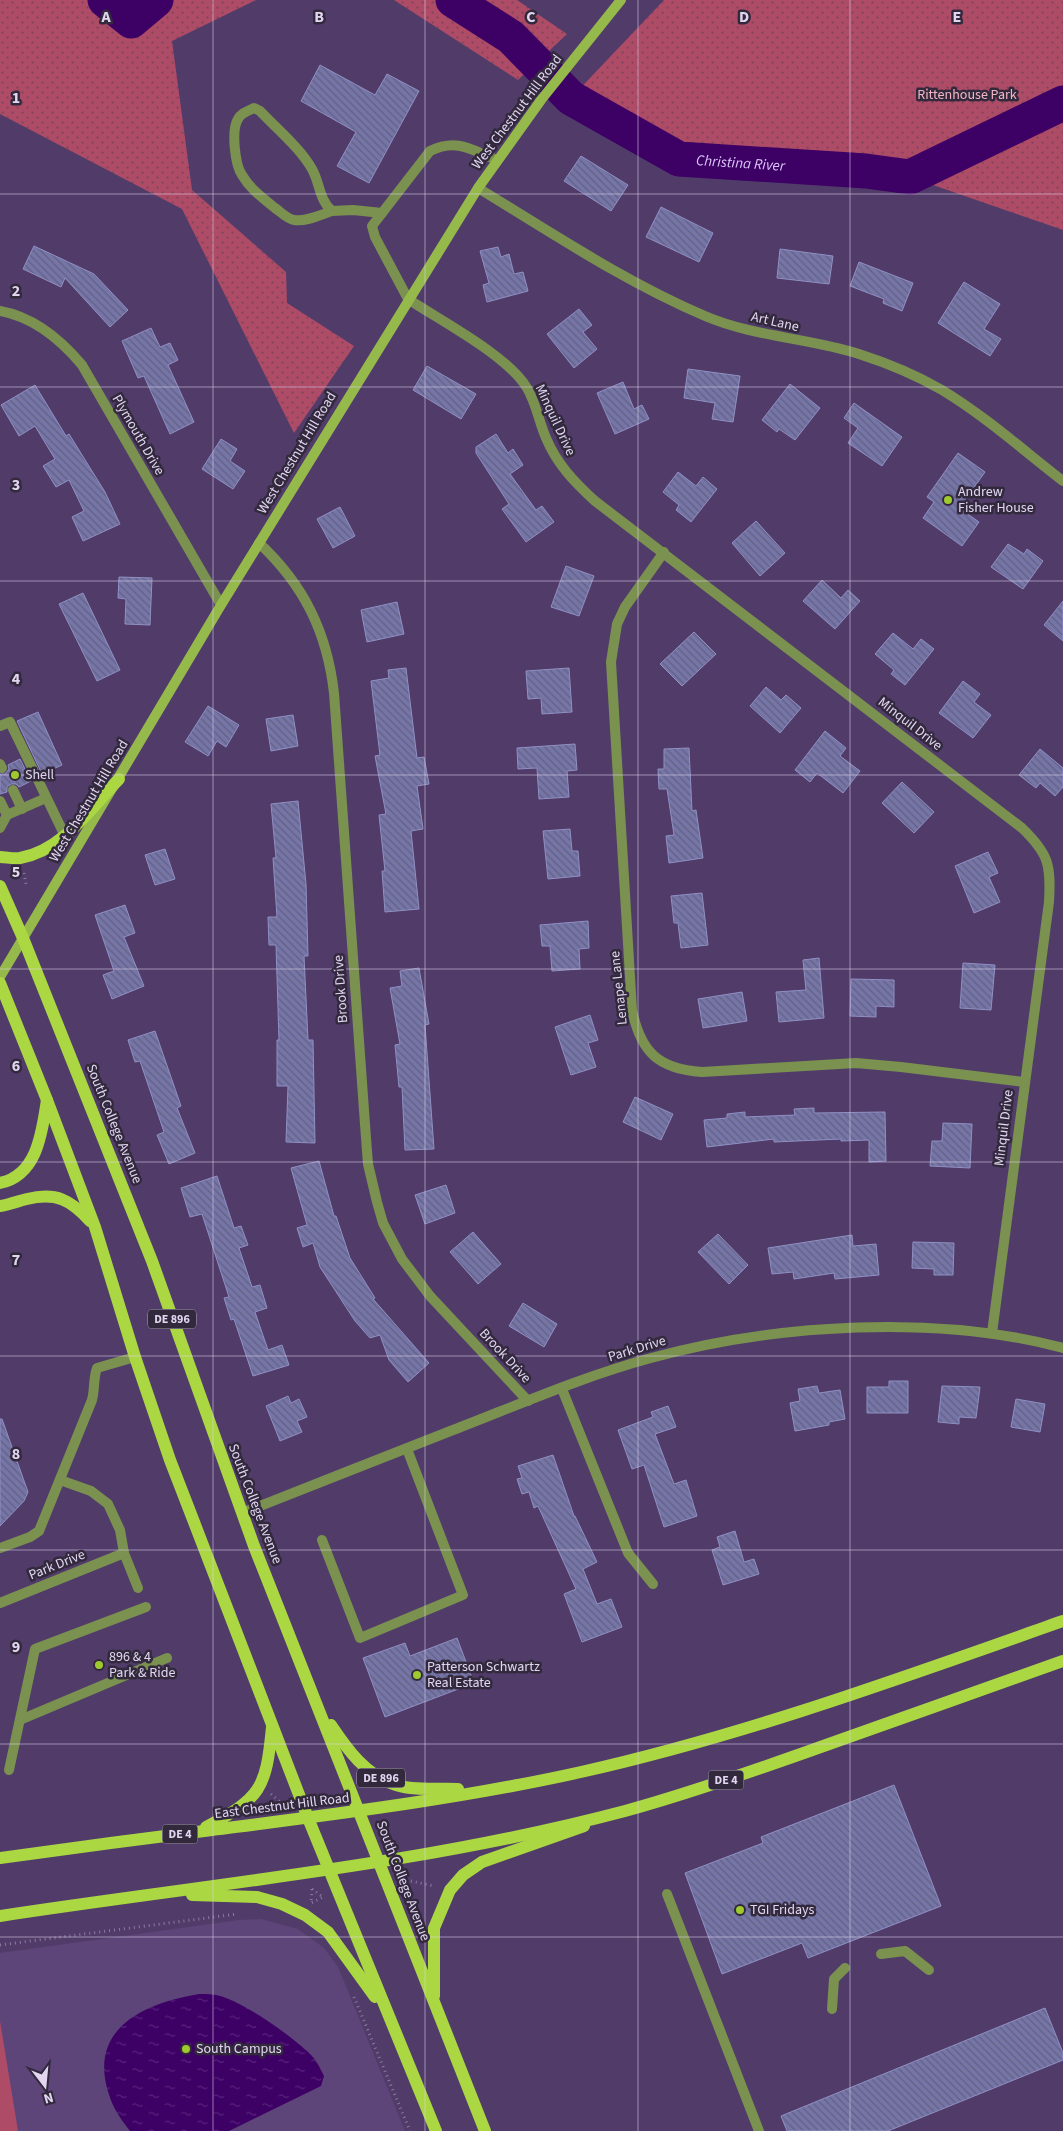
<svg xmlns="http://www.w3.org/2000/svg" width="1063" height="2131" font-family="'Source Sans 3',sans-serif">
	<defs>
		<pattern id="park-dots" width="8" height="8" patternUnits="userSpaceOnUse" patternTransform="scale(1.25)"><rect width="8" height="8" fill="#ae4b67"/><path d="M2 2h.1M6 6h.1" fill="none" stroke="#7e4659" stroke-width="1.8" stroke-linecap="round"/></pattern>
		<pattern id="water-ripples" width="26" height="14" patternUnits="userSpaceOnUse" patternTransform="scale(1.25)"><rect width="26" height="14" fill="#3d0065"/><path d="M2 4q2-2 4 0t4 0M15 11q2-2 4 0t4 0" fill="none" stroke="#59247c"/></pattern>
		<pattern id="building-back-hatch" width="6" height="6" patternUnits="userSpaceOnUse" patternTransform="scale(1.25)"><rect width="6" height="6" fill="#7675a7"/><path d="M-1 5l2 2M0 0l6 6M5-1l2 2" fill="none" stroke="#626081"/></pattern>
	</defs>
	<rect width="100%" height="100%" fill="#513c69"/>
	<!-- built -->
	<polygon fill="#5d4579" points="261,1919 298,1929 324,1948 338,1967 405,2131 0,2131 0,1953 239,1920"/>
	<!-- park -->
	<g fill="url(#park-dots)">
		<polygon points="0,0 256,0 172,41 192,190 286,272 287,303 354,346 294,433 182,209 0,114"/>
		<polygon points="394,0 517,0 567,34 518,80"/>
		<polygon points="664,0 1063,0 1063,230 910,177 866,171 679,159 571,98"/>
	</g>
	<!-- pitch -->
	<polygon fill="#ae4b67" points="0,2021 18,2131 0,2131"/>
	<!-- water -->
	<path fill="url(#water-ripples)" d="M 199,1994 C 208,1994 217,1994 226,1998 C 250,2007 290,2035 309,2053 C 316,2059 320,2068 324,2076 L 321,2086 L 229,2131 L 130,2131 C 124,2123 117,2114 113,2105 C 82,2033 138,2004 199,1994 Z"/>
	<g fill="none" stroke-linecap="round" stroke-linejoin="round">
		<!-- river -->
		<g stroke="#3d0065" stroke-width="35">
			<polyline points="105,0 131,21 156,0"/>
			<path id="s1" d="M 453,0 L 511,37 L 571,98 L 679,159 L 866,171 L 910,177 L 1063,103"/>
		</g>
	</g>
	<!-- building -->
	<g fill="url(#building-back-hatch)" stroke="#9090c4">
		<polygon points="320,65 375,95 387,74 419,91 369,183 337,166 356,132 301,101"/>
		<polygon points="581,156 628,185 611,211 564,181"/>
		<polygon points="661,207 713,233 699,262 646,237"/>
		<polygon points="34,246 94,274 128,310 110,327 65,278 61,287 23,269"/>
		<polygon points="498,247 501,257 509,254 514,274 523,272 528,291 487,302 483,285 489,283 480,251"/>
		<polygon points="780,249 833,256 829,284 777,278"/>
		<polygon points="859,262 913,283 902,311 883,303 884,299 850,286"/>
		<polygon points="964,282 1000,304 984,329 1001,339 990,356 938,323"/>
		<polygon points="579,309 592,325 583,332 597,349 574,368 547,334"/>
		<polygon points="151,328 160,347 170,343 178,360 168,365 194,422 170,434 144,376 138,378 122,341"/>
		<polygon points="427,366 476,394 461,419 413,390"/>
		<polygon points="688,369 740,376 733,422 712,419 715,403 684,398"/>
		<polygon points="623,382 634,409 642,405 649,419 615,434 597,393"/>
		<polygon points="790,384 820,408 795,440 779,429 777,432 762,420"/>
		<polygon points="35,385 66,436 69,434 105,492 120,524 83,541 72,517 84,511 69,480 56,487 43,466 55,459 35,426 19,436 1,405"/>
		<polygon points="854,403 902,437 882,466 848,443 858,428 844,418"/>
		<polygon points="496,434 508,453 513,449 523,465 510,474 536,510 542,506 554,522 526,542 502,509 509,504 476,453 476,447"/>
		<polygon points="221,439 237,449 230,461 245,471 233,489 202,469"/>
		<polygon points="958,453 985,472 959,508 979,522 962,546 923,518 934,502 927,497"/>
		<polygon points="678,472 696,486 703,477 717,489 691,522 676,510 679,505 663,492"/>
		<polygon points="340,507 355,536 333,548 317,519"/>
		<polygon points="756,521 785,553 760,576 732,543"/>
		<polygon points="1008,544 1024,554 1027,549 1043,561 1023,589 991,567"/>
		<polygon points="566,566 594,576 579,616 551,607"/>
		<polygon points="119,577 152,578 150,625 125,624 126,599 118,598"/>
		<polygon points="822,580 841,598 848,590 860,601 835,629 803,601"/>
		<polygon points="83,593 120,670 97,681 59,604"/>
		<polygon points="1063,601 1063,641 1044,625"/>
		<polygon points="397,602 404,634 367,642 361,610"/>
		<polygon points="694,632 716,654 682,686 660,664"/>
		<polygon points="893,633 913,649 921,639 934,649 905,685 891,674 894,670 875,654"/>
		<polygon points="406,668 417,758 424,757 429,784 417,786 423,829 411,831 419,909 385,912 382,871 385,871 379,815 386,814 375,756 380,755 371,681 389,678 388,670"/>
		<polygon points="569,668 572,712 542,714 541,698 528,699 526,671"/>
		<polygon points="963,681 980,694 974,702 991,715 973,738 939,713"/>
		<polygon points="766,687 781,700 786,695 801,708 780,733 750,706"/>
		<polygon points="208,706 239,725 226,747 217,741 208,756 185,742"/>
		<polygon points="38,712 62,765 42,774 17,721"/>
		<polygon points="293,715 298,746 271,751 266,719"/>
		<polygon points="825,731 846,748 840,756 860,771 843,793 817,773 810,782 795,770"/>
		<polygon points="575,744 577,770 567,771 569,797 539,799 537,768 518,769 517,748"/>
		<polygon points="689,748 692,811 696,810 703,858 669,863 666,836 674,835 667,789 659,789 658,769 664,769 664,749"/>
		<polygon points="1040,749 1063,768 1063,787 1055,796 1040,783 1036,788 1019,775"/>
		<polygon points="20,759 31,781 19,787 16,784 11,784 7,787 7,792 0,794 0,774 5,774 9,769 8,765"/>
		<polygon points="902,782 934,812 914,833 882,803"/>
		<polygon points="298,801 306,884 308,956 304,956 308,1040 313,1040 315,1143 286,1142 288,1086 277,1086 277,1040 279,1040 276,945 269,945 268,917 277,917 273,858 276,858 271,804"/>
		<polygon points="570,829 572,851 578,851 580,876 548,879 543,831"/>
		<polygon points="165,849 175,879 155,885 145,855"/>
		<polygon points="988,852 998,873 989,877 1000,902 974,913 955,866"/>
		<polygon points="702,893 708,945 681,948 678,923 674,923 671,896"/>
		<polygon points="125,905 135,933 124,937 144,986 112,999 103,975 114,971 95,915"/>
		<polygon points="588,921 589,948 579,949 580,969 552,971 550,946 542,946 540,925"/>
		<polygon points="819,958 824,1018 779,1022 776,992 806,990 803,960"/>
		<polygon points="963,963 995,965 991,1010 960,1008"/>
		<polygon points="419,968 429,1024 425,1025 434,1149 405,1150 402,1087 399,1087 395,1045 400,1044 390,988 402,986 400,971"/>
		<polygon points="851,979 894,980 894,1007 876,1006 876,1017 850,1016"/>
		<polygon points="742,992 747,1021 703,1028 698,999"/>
		<polygon points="590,1015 598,1040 588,1043 596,1067 571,1075 555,1027"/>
		<polygon points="155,1031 181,1106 177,1108 195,1153 169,1164 157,1135 164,1132 140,1061 135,1062 128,1040"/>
		<polygon points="635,1097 673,1114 661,1140 623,1122"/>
		<polygon points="814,1108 814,1113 885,1112 886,1161 869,1162 869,1140 841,1141 841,1139 774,1142 774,1139 707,1147 704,1120 727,1118 727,1114 745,1112 745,1117 795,1115 794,1109"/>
		<polygon points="943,1123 972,1124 970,1168 930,1166 932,1141 942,1141"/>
		<polygon points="319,1161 334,1216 336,1216 350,1258 375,1298 373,1299 429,1363 408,1382 389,1360 380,1335 370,1338 355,1321 320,1267 313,1243 303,1247 297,1228 307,1225 291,1168"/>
		<polygon points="217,1176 234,1228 241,1226 248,1245 239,1248 252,1287 260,1285 267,1308 255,1312 268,1350 282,1345 289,1365 253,1376 234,1319 231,1320 224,1298 229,1297 202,1214 190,1217 181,1188"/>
		<polygon points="446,1185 455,1213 425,1224 415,1195"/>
		<polygon points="473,1232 501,1264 478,1284 450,1252"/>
		<polygon points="718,1234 748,1265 729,1284 698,1252"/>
		<polygon points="852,1235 853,1246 876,1244 879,1275 835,1279 834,1273 794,1279 793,1272 772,1274 768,1248"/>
		<polygon points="913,1242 954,1243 953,1275 934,1275 934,1269 912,1268"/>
		<polygon points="523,1303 557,1324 544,1347 509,1326"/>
		<polygon points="889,1381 908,1381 908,1413 867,1413 867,1387 889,1387"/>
		<polygon points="817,1386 819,1393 840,1390 845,1419 829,1422 829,1425 795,1431 790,1403 800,1401 798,1389"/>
		<polygon points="942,1386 980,1387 976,1418 959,1417 959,1424 938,1422"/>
		<polygon points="288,1396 291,1403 299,1399 307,1417 297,1421 302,1432 280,1441 266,1406"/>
		<polygon points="1016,1399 1045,1404 1040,1432 1011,1427"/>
		<polygon points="668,1406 676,1427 655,1434 674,1484 686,1480 697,1516 664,1527 644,1465 632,1469 618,1430 653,1417 651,1412"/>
		<polygon points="0,1419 2,1419 28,1492 24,1501 0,1526"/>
		<polygon points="553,1455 574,1516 575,1516 597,1562 583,1569 597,1604 611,1599 622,1627 582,1642 564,1594 576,1589 538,1506 534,1508 529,1492 522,1494 517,1479 522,1478 518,1466"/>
		<polygon points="735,1531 744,1562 754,1559 759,1574 723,1585 712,1550 720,1547 717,1537"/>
		<polygon points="457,1638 474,1683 385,1717 363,1658 405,1643 410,1656"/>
		<polygon points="894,1785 941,1906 808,1958 802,1943 722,1974 685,1873 763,1843 761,1837"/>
		<polygon points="1045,2008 1063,2053 1063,2060 888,2131 787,2131 781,2116"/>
	</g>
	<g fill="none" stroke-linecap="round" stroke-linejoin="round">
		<!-- path -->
		<g stroke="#8c7aa0" stroke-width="3" stroke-dasharray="1 4" stroke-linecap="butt">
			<polyline points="24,873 26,884"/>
			<polyline points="271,1794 280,1802"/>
			<polyline points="406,1880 434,1886"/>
			<polygon points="312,1889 323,1897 311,1903"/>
			<polyline points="0,1945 237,1914"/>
			<polyline points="354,1997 410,2131"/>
		</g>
		<!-- lane -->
		<g stroke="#7a914f" stroke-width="10">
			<path d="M 332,211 C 320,215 306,222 294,220 C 287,219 281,212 275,208 C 263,198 250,189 242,175 C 235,165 231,130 238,119 C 241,113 248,111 254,108 L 260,111 C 277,129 300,148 312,169 C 320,183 319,200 332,211 L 353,210 L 382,213"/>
			<path d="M 408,299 L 375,237 L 372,226 L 430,151 C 457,138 472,150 497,160"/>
			<polyline points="0,726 10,722 65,836"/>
			<polyline points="0,764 2,768"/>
			<polyline points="13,790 22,809"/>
			<polyline points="0,801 7,815 46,798"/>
			<polyline points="0,828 7,815"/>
			<polyline points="60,1480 91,1491 108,1504 120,1530 124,1553 138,1588"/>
			<polyline points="322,1540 360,1638 463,1595 407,1449"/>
			<path d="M 0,1548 L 30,1537 L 39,1531 L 92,1400 C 95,1389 93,1379 97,1368 L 135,1357"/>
			<polyline points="20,1720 167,1658"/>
			<polyline points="9,1770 35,1649 146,1607"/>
			<polyline points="667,1894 759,2131"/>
			<polyline points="881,1954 905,1951 929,1970"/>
			<polyline points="832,2009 834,1979 845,1968"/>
		</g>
		<!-- street -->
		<g stroke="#7a914f" stroke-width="10">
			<path d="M 478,188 C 552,233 625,282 705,316 C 754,337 809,338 859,354 C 887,363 916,375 942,390 C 985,416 1023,450 1063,481"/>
			<path d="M 408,299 C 441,321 507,355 527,388 C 536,403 539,422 546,438 C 557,464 574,482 595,501 L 1022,828 C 1049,854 1051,865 1049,902 L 992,1333"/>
			<path d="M 0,311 C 34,317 61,340 82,365 L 221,605"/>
			<path d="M 259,543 C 304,585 327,632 334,693 L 366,1138 L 368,1164 L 377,1202 L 383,1223 L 402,1259 L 430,1296 L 528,1401"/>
			<path d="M 664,552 L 625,607 L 617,624 L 611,662 L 632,1010 C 641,1053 659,1069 702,1072 L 856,1063 L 901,1067 L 1024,1082"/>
			<polyline points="562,1389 628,1553 653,1584"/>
			<path d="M 242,1513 C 312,1485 383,1458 453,1430 C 518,1405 584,1376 651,1358 C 776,1324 937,1314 1063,1348"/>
			<polyline points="0,1603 124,1553"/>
		</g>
		<!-- secondary -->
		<polyline stroke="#96b94b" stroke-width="10" points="0,977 221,605 478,188 541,100 621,0"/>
		<!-- primary -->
		<g stroke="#abd842" stroke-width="12">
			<path d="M 0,857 C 6,857 13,859 20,858 C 62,851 91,808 119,779"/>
			<polyline points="0,886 23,938 152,1261 254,1546 485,2131"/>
			<polyline points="0,983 47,1100 95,1227 135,1357 170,1460 194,1522 308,1818 436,2131"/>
			<path d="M 0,1183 C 38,1175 42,1131 47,1100"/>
			<path d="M 0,1206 C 9,1205 18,1201 27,1199 C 56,1192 71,1200 90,1221"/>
			<path d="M 331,1725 C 347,1749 366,1776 396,1785 C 414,1791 438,1788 458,1789"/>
			<path d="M 206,1827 C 261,1798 266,1789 272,1727"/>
			<path d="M 0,1858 C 71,1848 141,1839 212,1830 C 336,1814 459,1799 581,1772 C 746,1735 904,1677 1063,1621"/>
			<polyline points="192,1895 257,1897 282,1904 305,1915 328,1932 375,1997"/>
			<path d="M 0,1916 C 209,1884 421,1865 625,1811 C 694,1792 762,1768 829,1744 C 907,1716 985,1689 1063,1661"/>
			<polyline points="434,1996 434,1928 450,1890 463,1875 482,1862 584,1826"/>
		</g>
	</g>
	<!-- grid -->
	<path fill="none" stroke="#e2d6f1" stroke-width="1" stroke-opacity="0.55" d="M 213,0 L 213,2131M 425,0 L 425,2131M 638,0 L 638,2131M 850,0 L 850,2131M 0,194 L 1063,194M 0,387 L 1063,387M 0,581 L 1063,581M 0,775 L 1063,775M 0,969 L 1063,969M 0,1162 L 1063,1162M 0,1356 L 1063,1356M 0,1550 L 1063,1550M 0,1744 L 1063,1744M 0,1937 L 1063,1937"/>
	<!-- markers -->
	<g fill="#9eca2e" stroke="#32293d" stroke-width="2">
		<circle cx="948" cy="500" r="5"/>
		<circle cx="15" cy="775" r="5"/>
		<circle cx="99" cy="1665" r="5"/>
		<circle cx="417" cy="1675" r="5"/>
		<circle cx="740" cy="1910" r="5"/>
		<circle cx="186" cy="2049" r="5"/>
	</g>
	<g text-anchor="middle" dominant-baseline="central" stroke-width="5" stroke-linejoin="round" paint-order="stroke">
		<!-- shield labels -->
		<g fill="#32293d" stroke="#ada2bb" stroke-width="1">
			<rect x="148" y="1309.5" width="48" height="19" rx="4"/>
			<rect x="357" y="1768.5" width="48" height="19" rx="4"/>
			<rect x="708.5" y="1770.5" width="35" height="19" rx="4"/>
			<rect x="162.5" y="1824.5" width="35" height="19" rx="4"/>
		</g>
		<g font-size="12" font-weight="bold" fill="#e2d6f1">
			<text x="172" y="1319">DE 896</text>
			<text x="381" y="1778">DE 896</text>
			<text x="726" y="1780">DE 4</text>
			<text x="180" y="1834">DE 4</text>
		</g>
		<!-- park labels -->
		<g font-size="14" fill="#f3b6c3" stroke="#32293d">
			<text x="967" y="95">Rittenhouse Park</text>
		</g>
		<!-- street labels -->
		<g font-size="14" fill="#e2d6f1" stroke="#32293d">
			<text transform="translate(517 112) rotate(-53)">West Chestnut Hill Road</text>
			<text transform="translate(775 322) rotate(13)">Art Lane</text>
			<text transform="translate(555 420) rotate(65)">Minquil Drive</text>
			<text transform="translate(138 435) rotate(60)">Plymouth Drive</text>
			<text transform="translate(297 453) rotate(-59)">West Chestnut Hill Road</text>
			<text transform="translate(910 724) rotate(38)">Minquil Drive</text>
			<text transform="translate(89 801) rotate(-59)">West Chestnut Hill Road</text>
			<text transform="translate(619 988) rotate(-96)">Lenape Lane</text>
			<text transform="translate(341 989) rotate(-94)">Brook Drive</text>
			<text transform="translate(114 1124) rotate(68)">South College Avenue</text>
			<text transform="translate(1004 1128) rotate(-83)">Minquil Drive</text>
			<text transform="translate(637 1349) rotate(-17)">Park Drive</text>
			<text transform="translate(505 1356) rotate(47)">Brook Drive</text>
			<text transform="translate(255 1504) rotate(69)">South College Avenue</text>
			<text transform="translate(57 1565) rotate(-22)">Park Drive</text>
			<text transform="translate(282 1806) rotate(-7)">East Chestnut Hill Road</text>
			<text transform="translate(403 1881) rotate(69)">South College Avenue</text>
		</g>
		<!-- poi labels -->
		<g font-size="14" fill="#e2d6f1" stroke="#32293d" text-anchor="start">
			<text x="958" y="492">Andrew<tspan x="958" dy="16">Fisher House</tspan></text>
			<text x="25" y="775">Shell</text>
			<text x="109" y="1657">896 &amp; 4<tspan x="109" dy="16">Park &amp; Ride</tspan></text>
			<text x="427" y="1667">Patterson Schwartz<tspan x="427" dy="16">Real Estate</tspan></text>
			<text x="750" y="1910">TGI Fridays</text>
			<text x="196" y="2049">South Campus</text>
		</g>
		<!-- water labels -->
		<g font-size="15" font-style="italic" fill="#dcc6f9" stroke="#32293d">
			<text stroke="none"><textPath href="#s1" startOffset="340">Christina River</textPath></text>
		</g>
	</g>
	<g font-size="16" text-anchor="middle" font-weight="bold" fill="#e2d6f1" stroke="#32293d" stroke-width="5" stroke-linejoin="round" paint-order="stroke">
		<text x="106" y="22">A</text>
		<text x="319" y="22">B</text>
		<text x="531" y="22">C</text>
		<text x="744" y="22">D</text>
		<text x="957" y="22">E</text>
		<text x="16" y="103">1</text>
		<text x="16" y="296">2</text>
		<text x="16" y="490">3</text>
		<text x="16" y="684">4</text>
		<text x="16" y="877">5</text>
		<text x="16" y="1071">6</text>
		<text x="16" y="1265">7</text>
		<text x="16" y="1459">8</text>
		<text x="16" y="1652">9</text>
	</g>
	<!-- north arrow -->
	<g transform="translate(45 2086) rotate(164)" stroke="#32293d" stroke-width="4" paint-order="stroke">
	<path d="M0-4L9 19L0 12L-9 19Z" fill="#e2d6f1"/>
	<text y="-8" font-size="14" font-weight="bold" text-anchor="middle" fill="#e2d6f1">N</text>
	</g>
</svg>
